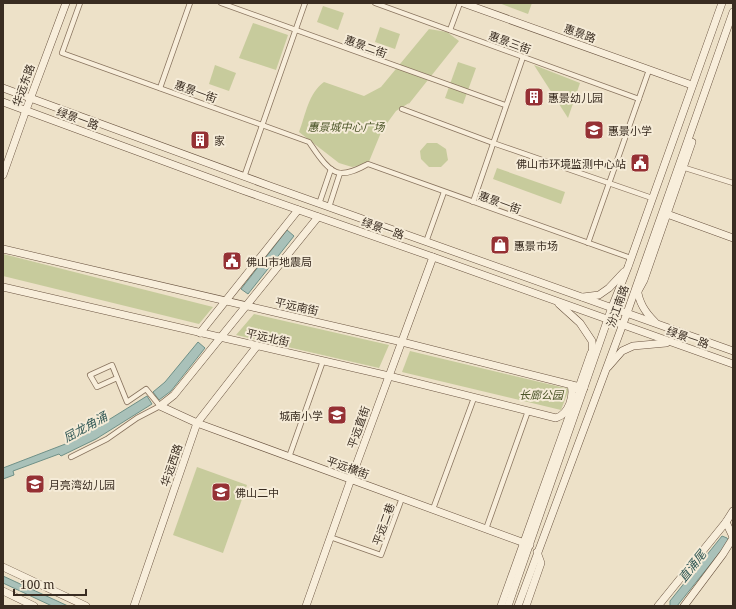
<svg xmlns="http://www.w3.org/2000/svg" width="736" height="609" font-family="'Noto Serif','Noto Sans SC',serif">
	<rect width="100%" height="100%" fill="#ede1c8"/>
	<!-- green -->
	<g fill="#c7cb9c">
		<polygon points="499,3 532,3 528,14"/>
		<polygon points="323,6 344,13 338,30 317,22"/>
		<polygon points="253,23 288,35 276,70 239,58"/>
		<polygon points="380,27 400,34 395,49 375,42"/>
		<path d="M 429,29 L 447,32 L 459,41 L 408,105 L 409,103 L 396,111 L 382,130 L 368,164 L 352,167 L 339,163 L 299,132 C 306,114 308,94 324,82 L 364,96 L 381,87 Z"/>
		<polygon points="458,62 476,68 463,104 445,98"/>
		<polygon points="215,65 236,73 229,91 209,84"/>
		<polygon points="534,65 580,83 568,118"/>
		<polygon points="427,143 437,143 446,149 448,160 441,167 429,167 421,159 420,151"/>
		<polygon points="497,168 565,192 561,204 493,179"/>
		<polygon points="3,254 213,307 199,324 3,276"/>
		<polygon points="254,314 389,345 379,368 236,335"/>
		<polygon points="410,351 569,389 561,410 402,372"/>
		<polygon points="197,467 247,485 223,553 173,535"/>
	</g>
	<!-- water -->
	<g fill="#a9c1b9" stroke="#6f9087">
		<polygon points="287,230 294,236 248,294 241,289"/>
		<polygon points="198,342 205,348 171,391 159,400 153,392 165,382"/>
		<polygon points="147,396 152,404 96,439 61,456 59,454 13,471 14,475 3,479 3,468 68,443 110,419"/>
		<polygon points="722,536 727,538 729,541 677,606 670,606 670,601"/>
		<polygon points="3,576 68,606 52,606 3,583"/>
	</g>
	<g fill="none" stroke-linecap="round" stroke-linejoin="round">
		<!-- street casing -->
		<g stroke="#88735e" stroke-width="6">
			<g id="street">
				<path d="M 80,3 L 62,53 L 309,142 C 316,152 328,172 340,173 C 350,174 360,168 368,164 L 628,257"/>
				<polyline points="221,3 505,105"/>
				<polyline points="375,3 639,99"/>
				<polyline points="450,30 460,3"/>
				<polyline points="160,88 190,3"/>
				<polyline points="402,109 493,143 649,197"/>
				<polyline points="682,167 733,183"/>
				<polyline points="244,177 305,3"/>
				<polyline points="473,202 523,57"/>
				<polyline points="319,204 331,169"/>
				<polyline points="329,207 340,173"/>
				<polyline points="426,242 444,192"/>
				<polyline points="588,243 649,70"/>
				<polyline points="71,457 107,439 137,418 160,406 146,389 127,402 112,365 90,375 97,387 117,378"/>
				<polyline points="289,457 323,361"/>
				<polyline points="433,509 474,398"/>
				<polyline points="486,529 528,411"/>
				<polyline points="330,537 381,555 402,498"/>
			</g>
		</g>
		<!-- secondary casing -->
		<g stroke="#6a5441" stroke-width="8">
			<g id="secondary">
				<polyline points="463,3 689,84"/>
				<polyline points="3,88 270,186 733,351"/>
				<polyline points="3,102 242,190 433,257 733,364"/>
				<polyline points="3,175 26,110 66,3"/>
				<polyline points="667,214 733,238"/>
				<polyline points="318,217 174,395 160,406 197,423 530,545"/>
				<polyline points="3,249 402,342 584,388 576,397 501,606"/>
				<path d="M 3,287 L 389,376 L 556,418 C 569,414 574,396 571,385"/>
				<path d="M 637,288 C 639,303 645,312 655,322"/>
				<polyline points="638,291 644,280 692,142"/>
				<polyline points="583,297 599,295 609,288 624,272"/>
				<polyline points="559,304 580,323 592,341 593,359"/>
				<polyline points="200,333 298,210"/>
				<polyline points="608,367 622,351 633,346 666,343"/>
				<polyline points="578,390 591,353"/>
				<polyline points="726,522 733,537"/>
				<polyline points="3,567 86,606"/>
				<polyline points="3,591 34,606"/>
				<polyline points="134,606 197,423 257,346"/>
				<polyline points="306,606 351,479 433,257"/>
				<polyline points="508,606 612,307 628,267 722,3"/>
				<polyline points="518,606 627,313 733,12"/>
				<polyline points="526,606 541,563 537,552"/>
				<polyline points="658,606 726,522 733,511"/>
				<polyline points="684,606 723,554 733,538"/>
			</g>
		</g>
		<!-- street -->
		<use href="#street" stroke="#f8eedb" stroke-width="4.5"/>
		<!-- secondary -->
		<use href="#secondary" stroke="#f8eedb" stroke-width="7"/>
	</g>
	<!-- icons -->
	<defs>
		<g id="building-square" transform="scale(1)"><rect x="-9" y="-9" width="18" height="18" rx="4" fill="#953034" stroke="#f5ebd7"/><path d="M-4-6H4V6H1V3H-1V6H-4ZM-2.5-4.3h1.7v1.8h-1.7ZM.8-4.3h1.7v1.8H.8ZM-2.5-1h1.7V.8h-1.7ZM.8-1h1.7V.8H.8Z" fill="#fff"/></g>
		<g id="school-square" transform="scale(1)"><rect x="-9" y="-9" width="18" height="18" rx="4" fill="#953034" stroke="#f5ebd7"/><path d="M0-5L7-2L0 1L-7-2ZM-4 1L0 2.5L4 1V4Q0 6-4 4Z" fill="#fff"/></g>
		<g id="civic-square" transform="scale(1)"><rect x="-9" y="-9" width="18" height="18" rx="4" fill="#953034" stroke="#f5ebd7"/><path d="M-.6-6.5H3V-4.5H.6V-3L4-1V1h2V6H-6V1h2V-1L-.6-3ZM-1.2 2.5V6h2.4V2.5Z" fill="#fff"/></g>
		<g id="shop-square" transform="scale(1)"><rect x="-9" y="-9" width="18" height="18" rx="4" fill="#953034" stroke="#f5ebd7"/><path d="M-5-2.5h2.3a2.7 3.5 0 0 1 5.4 0H5L5.5 6h-11ZM-1.5-2.5h3a1.5 2.3 0 0 0-3 0Z" fill="#fff"/></g>
	</defs>
	<g fill-rule="evenodd">
		<use href="#building-square" x="534" y="97"/>
		<use href="#school-square" x="594" y="130"/>
		<use href="#building-square" x="200" y="140"/>
		<use href="#civic-square" x="640" y="163"/>
		<use href="#shop-square" x="500" y="245"/>
		<use href="#civic-square" x="232" y="261"/>
		<use href="#school-square" x="337" y="415"/>
		<use href="#school-square" x="35" y="484"/>
		<use href="#school-square" x="221" y="492"/>
	</g>
	<g text-anchor="middle" dominant-baseline="central" stroke-width="4" stroke-linejoin="round" paint-order="stroke">
		<!-- street labels -->
		<g font-size="11" fill="#392c21" stroke="#f5ebd7">
			<text transform="translate(580 33) rotate(20)">惠景路</text>
			<text transform="translate(510 42) rotate(20)">惠景三街</text>
			<text transform="translate(366 46) rotate(20)">惠景二街</text>
			<text transform="translate(23 85) rotate(-70)">华远东路</text>
			<text transform="translate(196 91) rotate(20)">惠景一街</text>
			<text transform="translate(78 118) rotate(20)">绿景一路</text>
			<text transform="translate(500 202) rotate(20)">惠景一街</text>
			<text transform="translate(383 228) rotate(19)">绿景一路</text>
			<text transform="translate(297 306) rotate(13)">平远南街</text>
			<text transform="translate(617 306) rotate(-70)">汾江南路</text>
			<text transform="translate(268 337) rotate(13)">平远北街</text>
			<text transform="translate(688 337) rotate(19)">绿景一路</text>
			<text transform="translate(358 427) rotate(-70)">平远直街</text>
			<text transform="translate(171 465) rotate(-71)">华远西路</text>
			<text transform="translate(348 467) rotate(20)">平远横街</text>
			<text transform="translate(383 524) rotate(-70)">平远二巷</text>
		</g>
		<!-- poi labels -->
		<g font-size="11" fill="#392c21" stroke="#f5ebd7" text-anchor="start">
			<text x="548" y="97">惠景幼儿园</text>
			<text x="608" y="130">惠景小学</text>
			<text x="214" y="140">家</text>
			<text x="626" y="163" text-anchor="end">佛山市环境监测中心站</text>
			<text x="514" y="245">惠景市场</text>
			<text x="246" y="261">佛山市地震局</text>
			<text x="323" y="415" text-anchor="end">城南小学</text>
			<text x="49" y="484">月亮湾幼儿园</text>
			<text x="235" y="492">佛山二中</text>
		</g>
		<!-- park labels -->
		<g font-size="11" font-style="italic" fill="#4b5528" stroke="#f5ebd7">
			<text x="346" y="126">惠景城中心广场</text>
			<text x="541" y="394">长廊公园</text>
		</g>
		<!-- water labels -->
		<g font-size="12" font-style="italic" fill="#315855" stroke="#f5ebd7">
			<text transform="translate(85 427) rotate(-29)">屈龙角涌</text>
			<text transform="translate(692 566) rotate(-52)">直涌尾</text>
		</g>
	</g>
	<!-- border -->
	<rect width="736" height="609" fill="none" stroke="#392c21" stroke-width="8"/>
	<!-- scale -->
	<path d="M14 589v6h72v-6" fill="none" stroke="#392c21" stroke-width="2"/>
	<text x="20" y="589" font-size="12" fill="#392c21" stroke="#f5ebd7" stroke-width="3" paint-order="stroke">100 m</text>
</svg>
